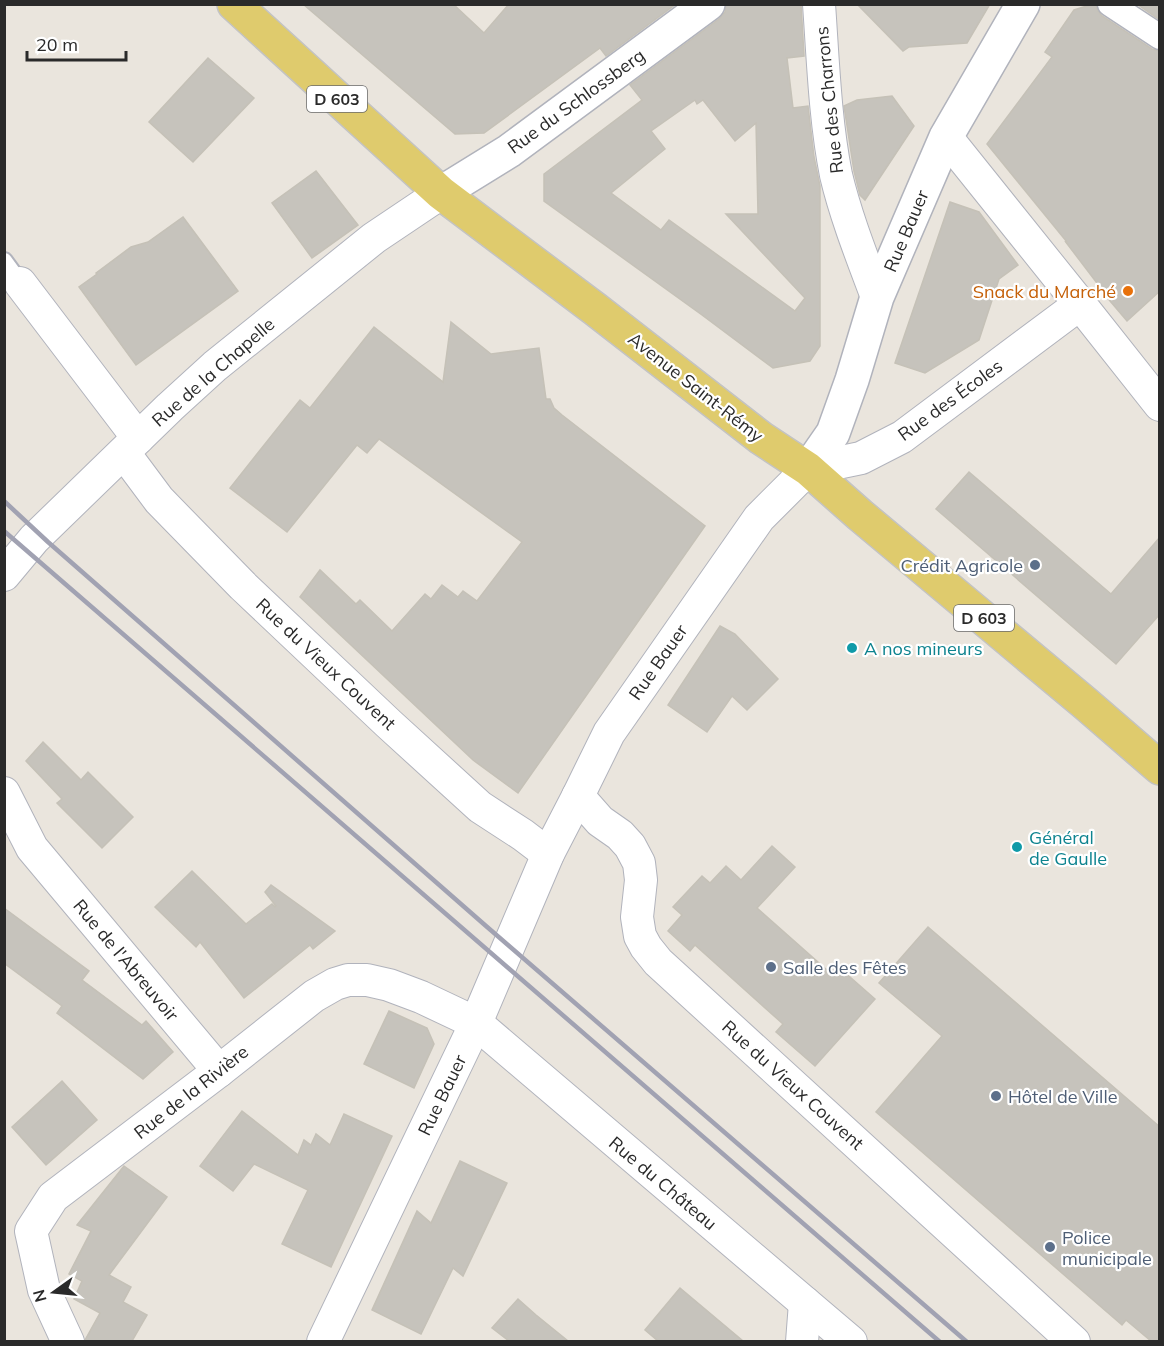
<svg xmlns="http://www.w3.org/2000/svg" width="1164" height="1346" font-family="Mulish,sans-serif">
	<rect width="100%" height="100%" fill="#eae5dd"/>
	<!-- building -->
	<g fill="#c6c3bc" stroke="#c5c1b7" stroke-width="1.5" fill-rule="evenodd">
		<polygon points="303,4 453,4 484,33 509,4 676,4 606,56 600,48 484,133 455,134"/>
		<path d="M 726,4 L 801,4 L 804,56 L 787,58 L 793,108 L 808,106 L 814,157 L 820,186 L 820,346 L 810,361 L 773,368 L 702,315 L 544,201 L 544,174 L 642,100 L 630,85 L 719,19 L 725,12 ZM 695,100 L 697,104 L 703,100 L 735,141 L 756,123 L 758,214 L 726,214 L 805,298 L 795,311 L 669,220 L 661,230 L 611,193 L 665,149 L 651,131 Z"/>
		<polygon points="857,4 990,4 967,43 909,47 903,51"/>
		<polygon points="1093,4 1096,4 1098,11 1102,16 1152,49 1160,51 1160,291 1127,321 1099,288 1100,287 1065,241 1067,242 987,144 1052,57 1045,52 1074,10"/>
		<polygon points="1137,4 1160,4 1160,20"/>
		<polygon points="208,58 254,98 193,162 149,122"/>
		<polygon points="892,96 914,126 865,200 860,195 854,171 844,106 857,100"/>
		<polygon points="316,171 358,225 312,258 272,203"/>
		<polygon points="950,202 979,212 1018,265 999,279 979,340 925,373 895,363"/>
		<polygon points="183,217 238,291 136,365 79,287 97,274 96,273 131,247 148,242"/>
		<polygon points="451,322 491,354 539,348 546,399 550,399 554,408 562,415 705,526 518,793 473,760 300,597 320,570 356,604 360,600 392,631 425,594 431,599 442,585 458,597 463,591 477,601 522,542 379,439 367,453 357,445 287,532 230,488 300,400 310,408 374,327 443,382"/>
		<polygon points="969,472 1111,594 1160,537 1160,614 1116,664 936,509"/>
		<polygon points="720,626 735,634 778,679 747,710 732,696 707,732 668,705"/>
		<polygon points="43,742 81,780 88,772 133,817 102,848 57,803 62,799 26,761"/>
		<polygon points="772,846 795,867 757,908 827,970 834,963 875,999 815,1066 776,1032 783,1024 695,945 690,951 668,931 682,915 673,907 702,876 710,883 726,866 741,880"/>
		<polygon points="192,871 246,924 272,904 275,907 276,906 265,892 271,885 335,931 313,949 310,945 244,998 200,942 196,947 155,907"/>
		<polygon points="4,908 89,971 82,980 142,1025 146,1021 173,1052 143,1079 57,1013 62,1006 4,963"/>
		<polygon points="928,927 1160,1127 1160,1341 1151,1341 1126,1320 1122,1325 876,1112 942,1036 879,983"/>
		<polygon points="389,1011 427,1028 434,1044 414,1088 364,1064"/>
		<polygon points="62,1081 97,1120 46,1165 12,1127"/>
		<polygon points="242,1111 298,1155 304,1140 311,1145 316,1134 330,1145 344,1114 392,1136 331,1267 282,1244 308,1190 254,1164 233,1191 200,1166"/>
		<polygon points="460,1161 507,1183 463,1276 453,1268 421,1334 372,1310 417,1211 431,1223"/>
		<polygon points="124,1166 167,1197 109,1275 131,1287 123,1302 147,1315 132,1341 86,1341 85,1340 100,1313 74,1299 82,1281 69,1274 91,1231 77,1225"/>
		<polygon points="680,1288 743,1341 658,1341 645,1330"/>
		<polygon points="518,1299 536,1315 568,1341 509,1341 492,1328"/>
	</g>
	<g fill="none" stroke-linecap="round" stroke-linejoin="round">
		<!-- service casing -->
		<g stroke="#b1b3bc" stroke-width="20">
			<polyline id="service" points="4,261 20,283"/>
		</g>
		<!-- pedestrian casing -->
		<g stroke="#b1b3bc" stroke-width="27">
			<polyline id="pedestrian" points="1110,4 1160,37"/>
		</g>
		<!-- minor casing -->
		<g stroke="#b1b3bc" stroke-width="34">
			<g id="minor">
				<path d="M 819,4 C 823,60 825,120 836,175 C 846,217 862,257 877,297"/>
				<polyline points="946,137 1080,304 1160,405"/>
				<polyline points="20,283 138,438"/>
				<polyline points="124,453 159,500 243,586 389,724 480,807 523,835 548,854"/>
				<polyline points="4,575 34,539 170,407 215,366 374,238 441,193"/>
				<polyline points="4,793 32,848 219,1071"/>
				<polyline points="578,796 600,821 620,835 630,846 639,863 641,880 637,917 640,936 646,947 658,962 1074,1342"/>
				<polyline points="68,1342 44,1290 31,1231 53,1197 219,1071 314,996 335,984 348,980 367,980 389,985 421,997 476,1023 851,1342"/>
				<polyline points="323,1342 476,1023 548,854 578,796 609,733 759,518 808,469 861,458 902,437 1080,304"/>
				<polyline points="802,1342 805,1303"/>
			</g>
		</g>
		<!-- tertiary casing -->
		<g stroke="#b1b3bc" stroke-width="36">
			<polyline id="tertiary" points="441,193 509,151 708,4"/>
		</g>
		<!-- secondary casing -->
		<g stroke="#b1b3bc" stroke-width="36">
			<polyline id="secondary" points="808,469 833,433 852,380 877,297 946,137 1023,4"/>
		</g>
		<!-- primary casing -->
		<g stroke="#c3c3c3" stroke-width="36">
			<polyline id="primary" points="234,4 441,193 595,309 761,438 808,469 860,515 1086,704 1160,768"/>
		</g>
		<!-- service -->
		<use href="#service" stroke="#fff" stroke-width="16"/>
		<!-- pedestrian -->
		<use href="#pedestrian" stroke="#fff" stroke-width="24"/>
		<!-- minor -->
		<use href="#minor" stroke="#fff" stroke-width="32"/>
		<!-- tertiary -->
		<use href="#tertiary" stroke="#fff" stroke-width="33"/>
		<!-- secondary -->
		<use href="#secondary" stroke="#fff" stroke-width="33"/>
		<!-- primary -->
		<use href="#primary" stroke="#dfcb6d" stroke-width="33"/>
		<!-- rail -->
		<g stroke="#a1a2b2" stroke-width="4.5">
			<polyline points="4,501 48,542 486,926 967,1342"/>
			<polyline points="4,531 940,1342"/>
		</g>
	</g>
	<!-- markers -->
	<circle fill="#e8710a" stroke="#fff" stroke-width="2" cx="1128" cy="291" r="6"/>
	<g fill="#5c6f8a" stroke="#fff" stroke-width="2">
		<circle cx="1035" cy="565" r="6"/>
		<circle cx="771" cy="967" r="6"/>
		<circle cx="996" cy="1096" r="6"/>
		<circle cx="1050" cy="1247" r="6"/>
	</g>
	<g fill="#0f9aa8" stroke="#fff" stroke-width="2">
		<circle cx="852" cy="648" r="6"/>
		<circle cx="1017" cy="847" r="6"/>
	</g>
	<g text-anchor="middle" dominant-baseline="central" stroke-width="4.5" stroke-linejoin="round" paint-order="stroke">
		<!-- shield labels -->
		<g fill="#fff" stroke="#6a6a6a" stroke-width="1.5">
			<rect x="307" y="86" width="60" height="26" rx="4.5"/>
			<rect x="954" y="605" width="60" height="26" rx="4.5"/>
		</g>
		<g font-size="16" font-weight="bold" fill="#2a2a2a">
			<text x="337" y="99">D 603</text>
			<text x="984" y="618">D 603</text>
		</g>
		<!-- street labels -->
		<g font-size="18" fill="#2a2a2a" stroke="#fff">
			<text transform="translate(829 100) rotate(-96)">Rue des Charrons</text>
			<text transform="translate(576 101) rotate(-36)">Rue du Schlossberg</text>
			<text transform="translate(906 231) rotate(-67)">Rue Bauer</text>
			<text transform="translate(213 372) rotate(-41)">Rue de la Chapelle</text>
			<text transform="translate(696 387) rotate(38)">Avenue Saint-Rémy</text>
			<text transform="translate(950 400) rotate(-36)">Rue des Écoles</text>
			<text transform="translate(658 662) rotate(-55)">Rue Bauer</text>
			<text transform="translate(326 664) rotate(43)">Rue du Vieux Couvent</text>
			<text transform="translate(126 960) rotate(50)">Rue de l'Abreuvoir</text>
			<text transform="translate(793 1085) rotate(42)">Rue du Vieux Couvent</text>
			<text transform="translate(191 1092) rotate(-38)">Rue de la Rivière</text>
			<text transform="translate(442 1095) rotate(-64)">Rue Bauer</text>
			<text transform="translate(663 1183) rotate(40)">Rue du Château</text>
		</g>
		<!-- food labels -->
		<g font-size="18" fill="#c56008" stroke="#fff" text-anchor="end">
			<text x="1116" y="291">Snack du Marché</text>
		</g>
		<!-- service labels -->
		<g font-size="18" fill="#4e5e75" stroke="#fff" text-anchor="start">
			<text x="1023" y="565" text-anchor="end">Crédit Agricole</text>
			<text x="783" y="967">Salle des Fêtes</text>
			<text x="1008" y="1096">Hôtel de Ville</text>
			<text x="1062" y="1237">Police<tspan x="1062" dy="21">municipale</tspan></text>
		</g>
		<!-- culture labels -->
		<g font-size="18" fill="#0d838f" stroke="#fff" text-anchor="start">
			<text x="864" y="648">A nos mineurs</text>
			<text x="1029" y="837">Général<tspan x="1029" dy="21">de Gaulle</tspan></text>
		</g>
	</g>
	<!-- border -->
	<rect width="1164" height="1346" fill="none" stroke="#2a2a2a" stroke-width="12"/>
	<!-- north arrow -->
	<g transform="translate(54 1292) rotate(255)" stroke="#ffffff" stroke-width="4.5" paint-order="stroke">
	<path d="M0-4.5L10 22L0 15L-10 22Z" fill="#2a2a2a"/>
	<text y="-9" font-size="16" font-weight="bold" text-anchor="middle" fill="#2a2a2a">N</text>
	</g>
	<!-- scale -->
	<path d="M27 51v9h99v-9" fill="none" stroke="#2a2a2a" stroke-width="3"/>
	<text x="36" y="51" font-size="18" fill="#2a2a2a" stroke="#ffffff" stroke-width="4.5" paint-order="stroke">20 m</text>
</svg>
